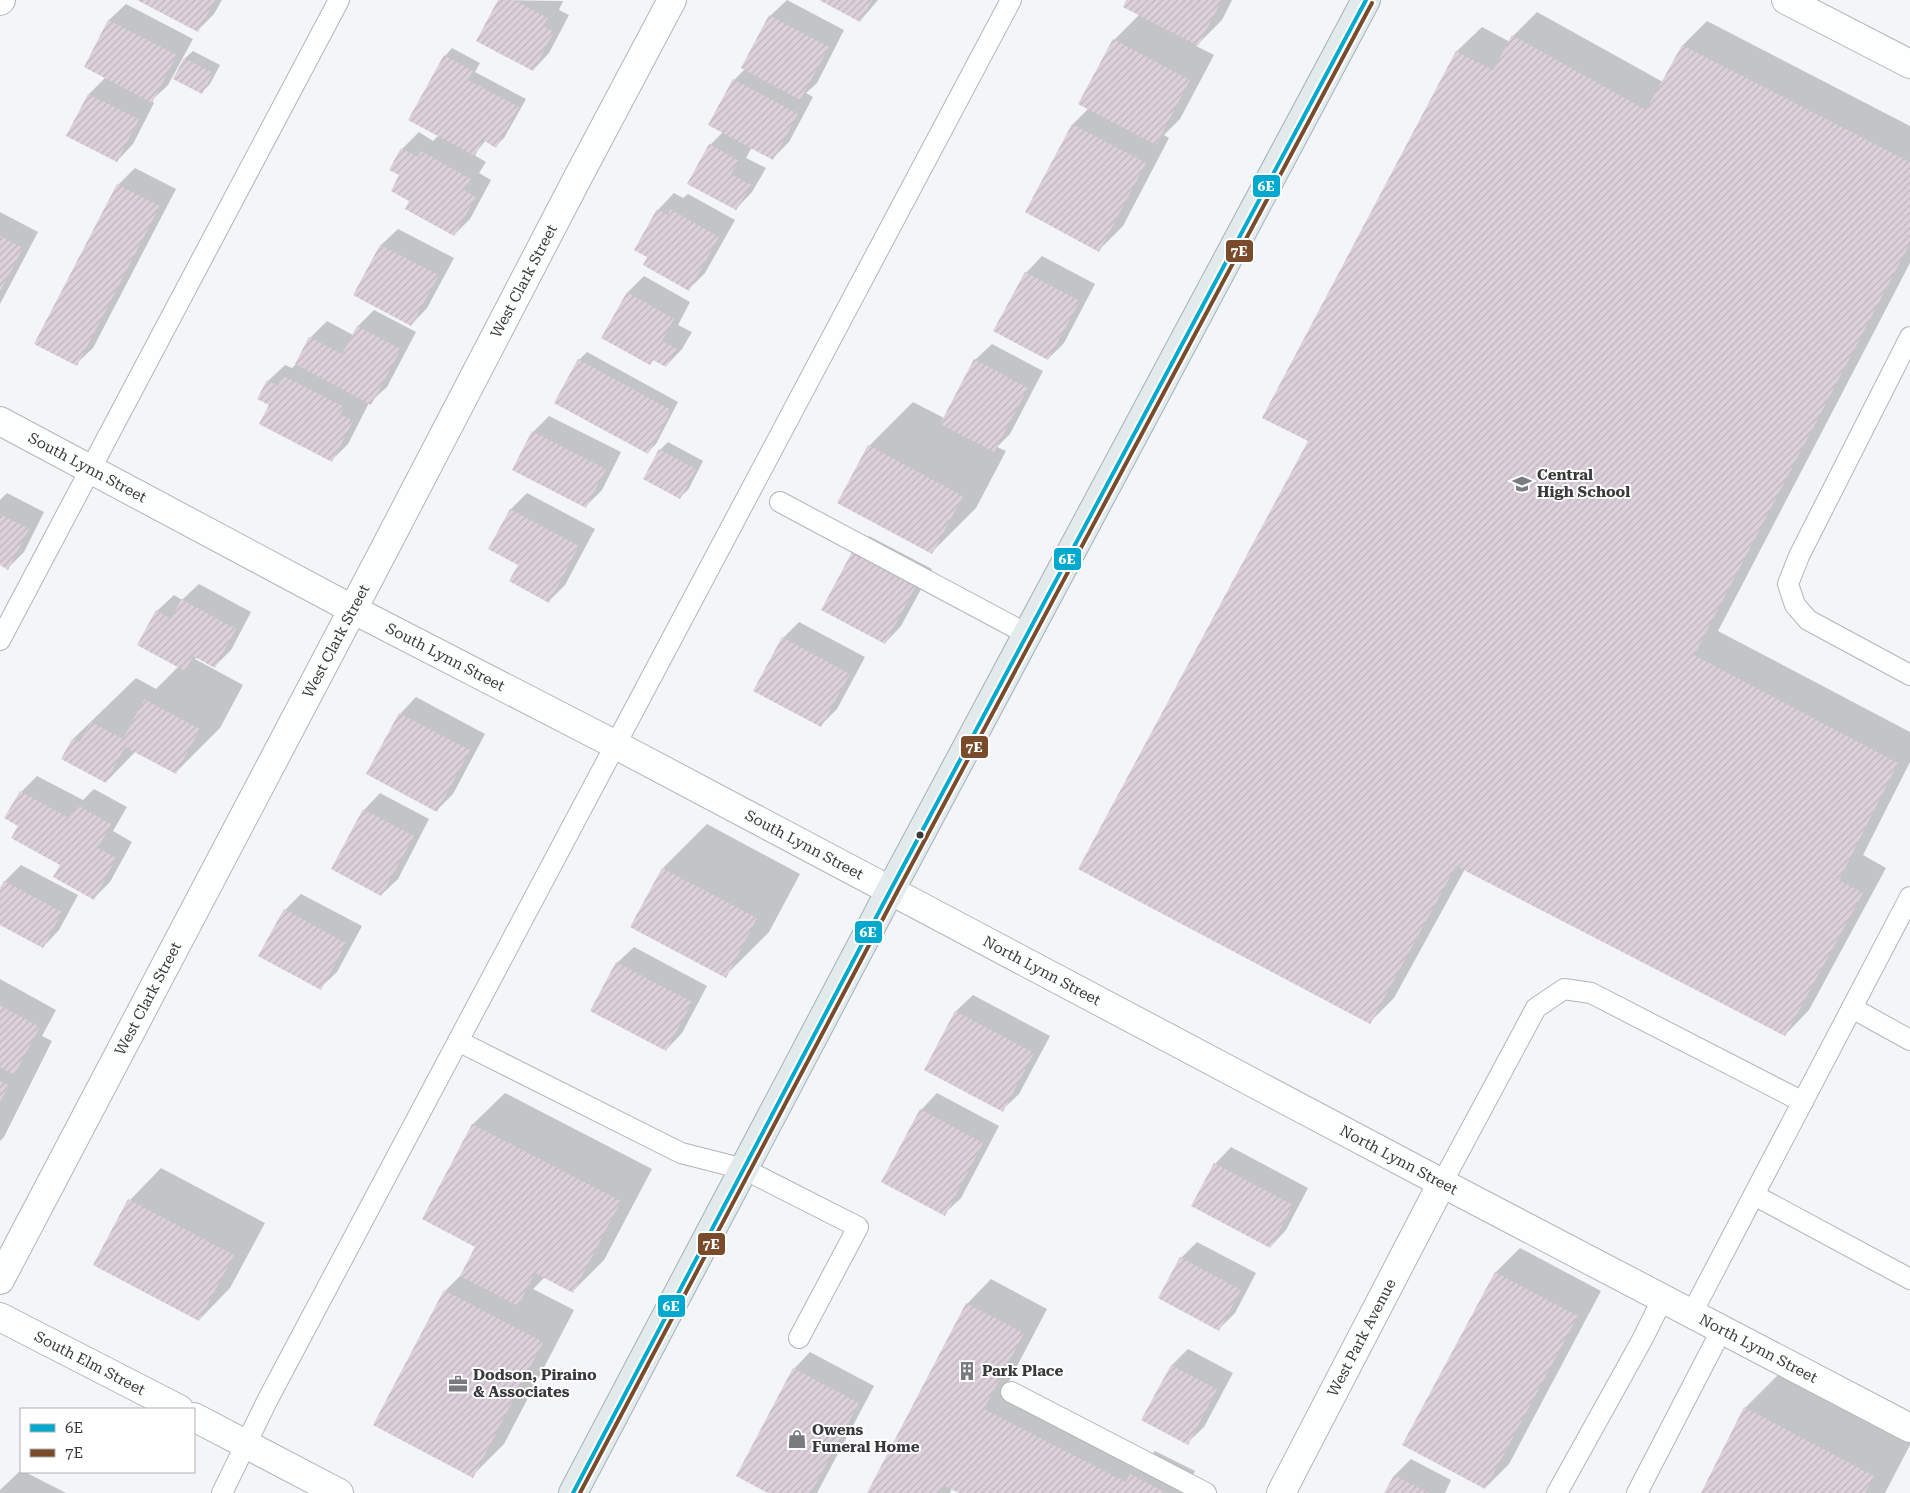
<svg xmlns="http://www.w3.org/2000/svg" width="1910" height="1493" font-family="'Roboto Serif',serif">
	<defs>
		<pattern id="building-hatch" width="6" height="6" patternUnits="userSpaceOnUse" patternTransform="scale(1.25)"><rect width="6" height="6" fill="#dcd0da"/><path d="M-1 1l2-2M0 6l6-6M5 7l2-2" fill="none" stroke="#beb3bc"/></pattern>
	</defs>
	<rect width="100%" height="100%" fill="#f3f5f8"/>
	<!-- shadow -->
	<g fill="#0003">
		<polygon points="139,0 222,0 214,14 198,30"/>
		<polygon points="499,0 563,1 559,10 569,15 549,53 533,70"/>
		<polygon points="787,0 844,30 817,83 806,93 813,97 789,142 773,158 752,147 746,158 766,168 752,192 736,209 710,145 723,132 734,80 745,69 770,16"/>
		<polygon points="821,0 878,0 860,21"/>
		<polygon points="1128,0 1232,0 1222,20 1196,46 1214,55 1180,119 1164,135 1169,138 1123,226 1099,250 1027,212 1073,124 1089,108 1114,40 1140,14"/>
		<polygon points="126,4 193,39 168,85 151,101 154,103 133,144 117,161 68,135 89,94 106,77 86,66 109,20"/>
		<polygon points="1537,12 1663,82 1683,45 1707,21 1910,126 1910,263 1718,631 1910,732 1910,762 1863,855 1886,868 1809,1010 1785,1035 1465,869 1394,998 1370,1022 1309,440 1264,417 1457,51 1482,27 1510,42 1513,36"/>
		<polygon points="452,48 480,63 475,72 526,99 504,138 496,146 486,140 474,155 486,162 479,173 491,180 470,219 454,235 411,201 401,175 402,149 419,132 433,141 439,135 445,56"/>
		<polygon points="193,51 220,65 210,84 202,92 184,59"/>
		<polygon points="135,168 176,189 93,348 76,364 36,343 119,184"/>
		<polygon points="674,193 683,198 688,194 735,220 705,273 689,289 649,257 658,210"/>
		<polygon points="0,212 38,232 0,304"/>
		<polygon points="398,229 454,258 427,308 411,325 355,295 381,245"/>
		<polygon points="1042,256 1095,284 1064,343 1048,359 1026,273"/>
		<polygon points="644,276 690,302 678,325 692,332 682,349 666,366 654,359 649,364 628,292"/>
		<polygon points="374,310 416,332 387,387 369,403 348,444 332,460 270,405 268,381 285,365 292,368 296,364 310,338 327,321 353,335 358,326"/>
		<polygon points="992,344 1043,371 1010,434 997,447 1006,451 976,508 932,552 869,446 913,402 944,418 975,360"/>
		<polygon points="587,352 678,402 656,444 648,452 579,360"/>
		<polygon points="549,416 621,452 602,490 586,506 533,432"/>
		<polygon points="668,442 703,461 688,490 680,497 660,450"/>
		<polygon points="7,493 44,512 24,552 8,568 0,564 0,500"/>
		<polygon points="527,493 595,529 565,585 549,601 520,565 490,549 511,509"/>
		<polygon points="869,536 932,569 901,626 885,643 853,553"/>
		<polygon points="199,584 251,612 231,650 215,666 197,657 195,659 243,685 220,728 176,772 136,751 106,782 63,759 73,739 136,678 156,689 179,666 157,611 174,595 182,600"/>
		<polygon points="799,622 865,657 837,709 821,725 783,638"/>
		<polygon points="416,697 485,734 453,794 437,810 400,714"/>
		<polygon points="37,776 83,800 94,789 127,807 113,831 132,842 110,882 94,898 62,864 20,825 21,792"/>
		<polygon points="380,793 429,819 398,879 381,895 364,810"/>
		<polygon points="707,824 800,874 769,932 725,976 663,868"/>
		<polygon points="21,865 78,895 59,930 43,947 0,924 0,891 5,881"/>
		<polygon points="301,894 362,926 337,972 320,988 285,910"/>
		<polygon points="634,947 707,986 682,1033 666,1050 617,963"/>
		<polygon points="0,979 56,1010 42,1036 52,1041 4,1137 0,1141"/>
		<polygon points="973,995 1050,1036 1019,1094 1002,1110 925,1070 956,1011"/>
		<polygon points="505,1093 652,1169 604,1260 573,1291 545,1277 533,1289 574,1310 504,1444 472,1476 445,1291 463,1273 477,1247 424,1219 473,1124"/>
		<polygon points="937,1093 999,1126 961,1198 944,1214 921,1110"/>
		<polygon points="1231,1147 1308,1188 1286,1230 1270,1247 1215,1164"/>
		<polygon points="161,1168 265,1223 230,1288 199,1320 130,1200"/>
		<polygon points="1197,1242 1256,1273 1235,1313 1219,1329 1181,1258"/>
		<polygon points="1520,1248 1601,1291 1509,1464 1485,1488 1404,1445 1496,1272"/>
		<polygon points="991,1279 1047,1309 1007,1385 1149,1458 1155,1451 1195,1471 1184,1493 961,1493 952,1488 950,1493 869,1493 967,1304"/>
		<polygon points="1188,1349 1233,1373 1204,1427 1187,1443 1143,1420 1172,1365"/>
		<polygon points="810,1352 874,1386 817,1493 771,1493 794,1369"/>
		<polygon points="1789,1364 1910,1428 1910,1445 1885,1493 1702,1493 1745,1408"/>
		<polygon points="1411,1459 1451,1480 1445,1493 1386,1493 1395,1475"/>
		<polygon points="21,1470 21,1472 25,1472 66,1493 0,1493 0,1490"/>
	</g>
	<!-- building -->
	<g fill="url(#building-hatch)">
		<polygon points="137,0 215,0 198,32"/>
		<polygon points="498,0 514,0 548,18 543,26 554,32 533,71 476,41"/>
		<polygon points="819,0 872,0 860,22"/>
		<polygon points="1126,0 1222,0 1198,46 1123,7"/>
		<polygon points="769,15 829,47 800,100 741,68"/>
		<polygon points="108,20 177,55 152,103 84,67"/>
		<polygon points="1512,35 1646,110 1682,45 1910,162 1910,243 1694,655 1898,763 1839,880 1863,893 1785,1036 1456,866 1370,1024 1078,869 1308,441 1262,418 1456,51 1493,70"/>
		<polygon points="1113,39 1190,80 1156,145 1078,104"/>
		<polygon points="444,55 473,71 468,80 519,107 496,148 483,140 475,156 408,120"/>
		<polygon points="184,58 213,73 202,94 173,79"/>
		<polygon points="733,79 798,114 773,160 708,125"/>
		<polygon points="88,94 139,119 117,162 66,136"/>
		<polygon points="1072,124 1146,163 1099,252 1025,212"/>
		<polygon points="709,144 739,161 731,174 751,185 736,210 687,184"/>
		<polygon points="401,148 418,157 421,151 471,179 464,190 476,197 454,236 405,209 409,201 391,191 399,175 389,170"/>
		<polygon points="117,184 160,206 77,366 34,344"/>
		<polygon points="657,209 668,215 670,209 719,237 689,291 643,265 647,257 634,250"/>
		<polygon points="0,236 23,248 0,292"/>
		<polygon points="380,245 439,275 411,326 353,295"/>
		<polygon points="1025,272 1080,301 1048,360 993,331"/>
		<polygon points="627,292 674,319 662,341 677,349 666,367 653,360 650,365 601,338"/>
		<polygon points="357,326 401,349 371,405 295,364 309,337 342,354"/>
		<polygon points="578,359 671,410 648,454 554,403"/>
		<polygon points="974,359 1028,388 994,452 940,424"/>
		<polygon points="283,376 344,407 340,414 353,421 332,462 259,424 269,405 257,399 267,380 278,386"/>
		<polygon points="532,431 606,469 586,508 512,470"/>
		<polygon points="868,445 963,496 932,554 837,503"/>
		<polygon points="659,449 696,469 680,499 643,479"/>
		<polygon points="510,509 579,546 549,603 509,581 518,565 488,549"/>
		<polygon points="0,514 29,529 8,570 0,565"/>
		<polygon points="852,552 916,586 885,644 821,610"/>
		<polygon points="181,599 236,629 215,668 193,656 185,671 137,645 156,610 171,619"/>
		<polygon points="782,637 850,674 821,727 753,691"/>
		<polygon points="144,699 200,729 176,774 125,747 106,783 61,759 72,739 80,742 91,722 123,739"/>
		<polygon points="399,713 470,750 437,812 366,774"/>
		<polygon points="20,791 69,818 77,805 111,824 98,848 116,858 94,900 53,877 60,865 11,838 18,826 4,818"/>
		<polygon points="363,809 414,836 381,896 331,869"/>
		<polygon points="662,868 757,918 726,978 630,927"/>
		<polygon points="4,881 62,912 43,948 0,925 0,888"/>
		<polygon points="284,909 346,943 321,990 258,956"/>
		<polygon points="616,962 692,1002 666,1051 590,1011"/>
		<polygon points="0,1005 40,1027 14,1075 0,1067"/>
		<polygon points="955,1011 1034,1053 1003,1112 924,1070"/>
		<polygon points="0,1081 9,1085 0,1102"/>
		<polygon points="920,1109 983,1143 945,1216 881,1182"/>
		<polygon points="472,1124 621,1201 573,1293 535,1273 518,1306 460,1276 475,1247 422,1219"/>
		<polygon points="1214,1163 1293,1205 1270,1248 1191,1206"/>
		<polygon points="128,1199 234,1255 199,1321 93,1265"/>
		<polygon points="1180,1257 1241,1290 1219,1331 1158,1298"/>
		<polygon points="1495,1272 1578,1316 1485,1489 1402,1445"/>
		<polygon points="444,1290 543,1342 473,1478 373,1425"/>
		<polygon points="966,1303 1024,1333 984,1409 1126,1482 1130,1474 1166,1493 959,1493 943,1485 939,1493 867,1493"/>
		<polygon points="1171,1365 1217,1389 1188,1445 1141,1420"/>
		<polygon points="793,1368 859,1403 811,1493 768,1493 736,1476"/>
		<polygon points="1744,1407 1874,1476 1865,1493 1701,1493"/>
		<polygon points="1394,1475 1429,1493 1384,1493"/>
	</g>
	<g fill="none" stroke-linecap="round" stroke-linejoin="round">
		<!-- service casing -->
		<g stroke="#b4b5b7" stroke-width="22">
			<g id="service">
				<polyline points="1910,337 1799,556 1788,584 1795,605 1808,620 1910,675"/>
				<polyline points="780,502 1027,634"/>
				<polyline points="0,640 339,0"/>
				<polyline points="1852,1008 1910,1040"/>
				<polyline points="458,1041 681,1153 744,1169 858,1227 799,1338"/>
				<polyline points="1442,1183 1536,1008 1564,989 1591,993 1803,1102"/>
				<polyline points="1754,1195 1910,1279"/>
				<polyline points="1692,1313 1910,897"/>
				<polyline points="1011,1392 1206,1493"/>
				<polyline points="222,1493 268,1399 1011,0"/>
				<polyline points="1557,1493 1642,1340 1663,1298"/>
				<polyline points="1637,1493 1722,1329"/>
			</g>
		</g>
		<!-- minor casing -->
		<g stroke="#b4b5b7" stroke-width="30">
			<g id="minor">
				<polyline points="1786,0 1910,64"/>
				<polyline points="0,1 1,0"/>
				<path id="s1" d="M 0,421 L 352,609 L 616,745 L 1442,1183 L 1910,1428"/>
				<path id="s2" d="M 0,1280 L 384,550 L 577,179 L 672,0"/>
				<path id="s3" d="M 0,1317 L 179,1409"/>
				<polyline points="194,1417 339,1493"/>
				<path id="s4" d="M 1281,1493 L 1442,1183"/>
			</g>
		</g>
		<!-- primary casing -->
		<g stroke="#a4b2b8" stroke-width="30">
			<polyline id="primary" points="573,1493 890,891 1366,0"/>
		</g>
		<!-- service -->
		<use href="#service" stroke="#fdfefe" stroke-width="20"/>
		<!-- minor -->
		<use href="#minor" stroke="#fdfefe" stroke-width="28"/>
		<!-- primary -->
		<use href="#primary" stroke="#e2eaec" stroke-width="28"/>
		<!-- bus-1 casing -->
		<g stroke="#fff" stroke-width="8">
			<polyline id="bus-1" points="573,1493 890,891 1366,0"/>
		</g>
		<!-- bus-2 casing -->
		<g stroke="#fff" stroke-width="8">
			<polyline id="bus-2" points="580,1493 896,894 1372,3"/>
		</g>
		<!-- bus-1 -->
		<use href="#bus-1" stroke="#00a9ce" stroke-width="4"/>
		<!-- bus-2 -->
		<use href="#bus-2" stroke="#7a4b2a" stroke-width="4"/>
	</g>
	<!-- icons -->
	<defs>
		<g id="school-bare" transform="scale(1.5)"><path d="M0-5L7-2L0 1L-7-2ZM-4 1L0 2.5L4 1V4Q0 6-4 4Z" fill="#7a7b7e" stroke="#fff" stroke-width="2.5" paint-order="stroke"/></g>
		<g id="building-bare" transform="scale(1.5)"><path d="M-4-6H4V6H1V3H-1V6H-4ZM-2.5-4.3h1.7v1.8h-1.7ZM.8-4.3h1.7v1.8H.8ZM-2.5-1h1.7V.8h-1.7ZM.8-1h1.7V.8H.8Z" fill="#7a7b7e" stroke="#fff" stroke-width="2.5" paint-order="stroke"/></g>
		<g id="office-bare" transform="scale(1.5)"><path d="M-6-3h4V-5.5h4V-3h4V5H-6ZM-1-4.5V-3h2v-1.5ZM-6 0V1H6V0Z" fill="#7a7b7e" stroke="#fff" stroke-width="2.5" paint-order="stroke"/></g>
		<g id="shop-bare" transform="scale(1.5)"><path d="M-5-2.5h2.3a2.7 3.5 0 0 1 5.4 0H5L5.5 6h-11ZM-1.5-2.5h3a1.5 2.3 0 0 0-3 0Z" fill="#7a7b7e" stroke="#fff" stroke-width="2.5" paint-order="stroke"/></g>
	</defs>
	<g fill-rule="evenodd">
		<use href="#school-bare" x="1522" y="484"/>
		<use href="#building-bare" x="967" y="1371"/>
		<use href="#office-bare" x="458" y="1384"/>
		<use href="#shop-bare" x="797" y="1439"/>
	</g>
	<!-- markers -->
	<circle fill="#39393c" stroke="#fff" stroke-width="2" cx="920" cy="835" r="4.5"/>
	<g text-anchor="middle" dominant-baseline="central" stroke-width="4" stroke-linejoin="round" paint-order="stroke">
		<!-- street labels -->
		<g font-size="15" fill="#39393c" stroke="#fff">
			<text stroke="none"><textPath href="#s2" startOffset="1128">West Clark Street</textPath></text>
			<text stroke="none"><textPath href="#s1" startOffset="99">South Lynn Street</textPath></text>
			<text stroke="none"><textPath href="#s2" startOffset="722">West Clark Street</textPath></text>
			<text stroke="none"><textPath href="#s1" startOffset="504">South Lynn Street</textPath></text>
			<text stroke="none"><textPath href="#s1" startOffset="909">South Lynn Street</textPath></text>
			<text stroke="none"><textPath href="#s1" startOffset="1178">North Lynn Street</textPath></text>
			<text stroke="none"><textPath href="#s2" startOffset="318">West Clark Street</textPath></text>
			<text stroke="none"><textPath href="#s1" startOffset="1582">North Lynn Street</textPath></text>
			<text stroke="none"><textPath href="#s4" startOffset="175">West Park Avenue</textPath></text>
			<text stroke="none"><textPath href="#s1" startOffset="1988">North Lynn Street</textPath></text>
			<text stroke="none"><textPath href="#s3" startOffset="101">South Elm Street</textPath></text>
		</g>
		<!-- poi labels -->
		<g font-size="15" font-weight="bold" fill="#39393c" stroke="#fff" text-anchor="start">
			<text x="1537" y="475">Central<tspan x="1537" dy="17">High School</tspan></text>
			<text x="982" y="1371">Park Place</text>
			<text x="473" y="1375">Dodson, Piraino<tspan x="473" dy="17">&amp; Associates</tspan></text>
			<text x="812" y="1430">Owens<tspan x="812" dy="17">Funeral Home</tspan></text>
		</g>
	</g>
	<g stroke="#fff" stroke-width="2">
		<rect x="1252" y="174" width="29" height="24" rx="5" fill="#00a9ce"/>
		<rect x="1225" y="239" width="29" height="24" rx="5" fill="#7a4b2a"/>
		<rect x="1053" y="547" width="29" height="24" rx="5" fill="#00a9ce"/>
		<rect x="960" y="735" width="29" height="24" rx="5" fill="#7a4b2a"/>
		<rect x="854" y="920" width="29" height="24" rx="5" fill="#00a9ce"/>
		<rect x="697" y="1232" width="29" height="24" rx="5" fill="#7a4b2a"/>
		<rect x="657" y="1294" width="29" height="24" rx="5" fill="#00a9ce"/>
	</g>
	<g font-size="14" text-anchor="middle" font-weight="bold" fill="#fff">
		<text x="1266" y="191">6E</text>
		<text x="1239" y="256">7E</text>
		<text x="1067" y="564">6E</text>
		<text x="974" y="752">7E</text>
		<text x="868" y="937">6E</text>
		<text x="711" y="1249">7E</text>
		<text x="671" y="1311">6E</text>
	</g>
	<!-- legend -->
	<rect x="20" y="1408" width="175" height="65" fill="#ffffff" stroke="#b0b0b1"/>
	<rect x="30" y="1424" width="25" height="8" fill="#00a9ce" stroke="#b0b0b1"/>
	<text x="65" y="1433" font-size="15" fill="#39393c">6E</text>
	<rect x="30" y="1449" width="25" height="8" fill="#7a4b2a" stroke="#b0b0b1"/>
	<text x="65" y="1458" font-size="15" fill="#39393c">7E</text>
</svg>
